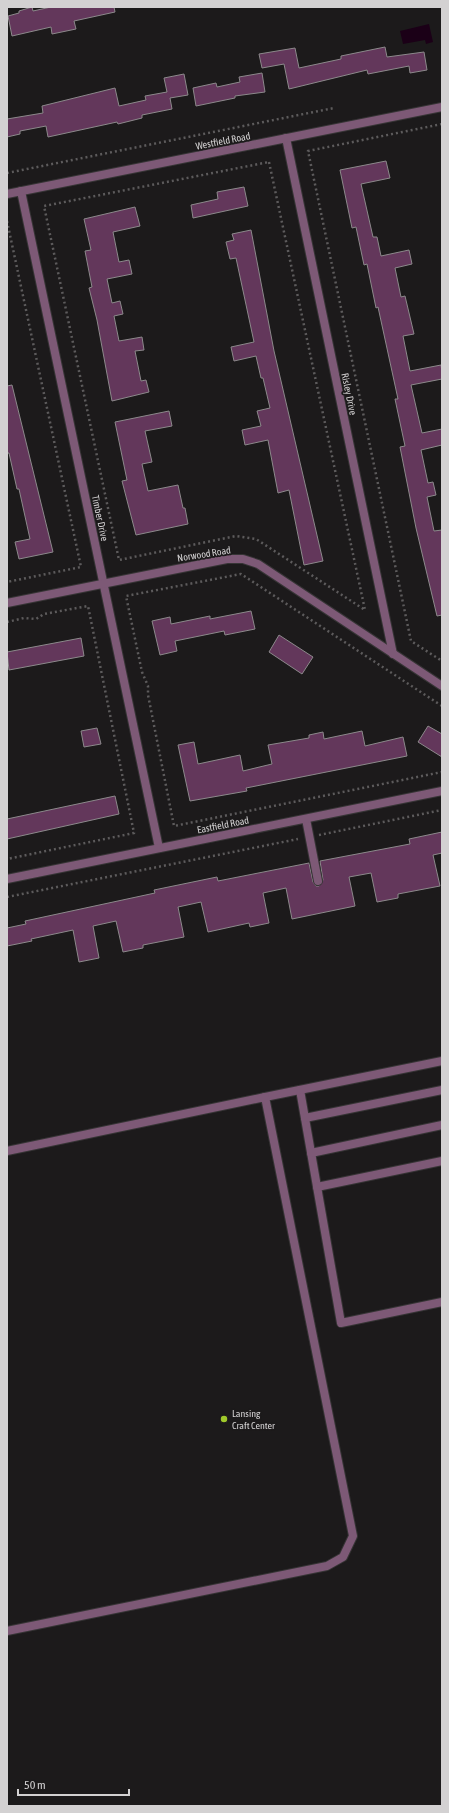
<svg xmlns="http://www.w3.org/2000/svg" width="449" height="1813" font-family="'Asap Condensed',sans-serif">
	<rect width="100%" height="100%" fill="#1c1a1b"/>
	<!-- water -->
	<polygon fill="#1b0017" points="429,24 433,42 426,44 425,40 403,44 400,31"/>
	<!-- building -->
	<g fill="#63375b" stroke="#8c898b">
		<polygon points="32,7 33,11 51,7 114,7 115,12 74,21 76,29 52,34 51,27 12,36 8,16 19,13 19,11"/>
		<polygon points="385,47 387,57 424,52 427,70 410,73 409,66 368,74 367,70 289,89 284,64 262,68 259,54 295,48 299,68 341,59 341,56"/>
		<polygon points="262,73 265,92 235,96 235,98 196,106 193,88 216,83 217,87 240,82 239,77"/>
		<polygon points="184,74 188,95 170,98 172,109 142,115 142,118 118,124 117,122 48,137 46,126 20,131 20,134 7,137 7,119 43,113 42,106 115,88 119,106 146,100 145,96 167,92 164,78"/>
		<polygon points="386,161 390,178 361,184 373,237 377,237 381,256 409,250 412,264 395,268 401,297 405,296 414,334 403,336 410,371 441,365 442,372 442,379 411,385 422,433 442,429 442,445 421,450 428,483 433,482 436,495 427,497 434,531 442,530 442,615 437,616 416,528 400,447 405,446 395,399 398,399 378,307 376,308 367,264 364,265 356,227 352,228 340,170"/>
		<polygon points="244,187 248,206 193,218 191,205 218,199 217,192"/>
		<polygon points="135,207 140,226 113,232 119,262 129,260 132,274 107,279 112,303 120,301 123,314 114,316 119,341 142,337 144,350 135,351 141,381 146,380 149,392 112,401 97,320 89,288 92,287 85,251 91,250 84,219"/>
		<polygon points="251,230 274,351 323,561 304,565 289,490 278,493 268,440 245,445 242,430 261,426 257,411 270,408 263,378 261,378 256,356 234,361 231,347 254,342 236,258 230,259 226,242 234,240 232,234"/>
		<polygon points="12,385 53,552 19,559 15,542 30,539 19,489 17,489 9,453 7,453 7,386"/>
		<polygon points="169,411 172,426 145,431 152,462 142,464 148,491 178,485 183,508 185,508 188,524 136,535 122,481 127,480 115,422"/>
		<polygon points="251,611 255,629 225,635 224,631 175,641 177,651 160,655 152,621 170,617 171,624 210,616 210,619"/>
		<polygon points="279,635 313,657 302,674 269,652"/>
		<polygon points="81,638 84,656 9,670 7,652"/>
		<polygon points="428,726 442,734 442,757 418,742"/>
		<polygon points="97,728 101,744 84,747 81,731"/>
		<polygon points="362,731 365,746 403,737 407,756 246,788 247,791 190,801 178,745 194,742 198,764 240,755 243,771 272,764 268,745 309,738 309,735 323,732 324,739"/>
		<polygon points="115,796 119,814 7,839 7,819"/>
		<polygon points="442,832 442,853 433,855 440,886 398,894 398,898 377,902 371,873 349,877 355,906 292,919 286,888 263,893 269,923 250,927 249,923 208,932 201,902 178,907 184,937 143,945 143,948 123,952 116,921 93,926 99,958 79,962 73,930 31,939 32,941 7,946 7,928 26,924 25,921 155,893 154,890 217,877 218,881 309,863 313,882 316,886 319,886 323,880 320,861 410,844 409,839"/>
	</g>
	<g fill="none" stroke-linecap="round" stroke-linejoin="round">
		<!-- service casing -->
		<g stroke="#363435" stroke-width="10">
			<g id="service">
				<polyline points="306,819 318,881"/>
				<polyline points="300,1090 341,1323 442,1302"/>
				<polyline points="265,1097 442,1061"/>
				<polyline points="305,1118 442,1090"/>
				<polyline points="7,1151 265,1097 353,1536 343,1557 327,1566 7,1631"/>
				<polyline points="311,1153 442,1125"/>
				<polyline points="317,1187 442,1161"/>
			</g>
		</g>
		<!-- minor casing -->
		<g stroke="#363435" stroke-width="10">
			<g id="minor">
				<polyline points="286,138 393,654"/>
				<polyline points="21,191 159,848"/>
				<polyline points="7,194 442,107"/>
				<polyline points="7,603 227,559 243,559 258,564 442,686"/>
				<polyline points="7,879 442,791"/>
			</g>
		</g>
		<!-- path -->
		<g stroke="#5d5b5c" stroke-width="2.5" stroke-dasharray="2 3" stroke-linecap="butt">
			<polyline points="442,124 308,151 411,641 442,661"/>
			<polygon points="269,162 365,610 256,539 236,536 119,560 44,206"/>
			<polyline points="7,173 334,108"/>
			<polyline points="7,221 81,567 7,582"/>
			<polyline points="7,622 24,618 36,619 44,614 88,606 134,833 7,859"/>
			<polyline points="442,706 241,574 126,596 142,672 148,686 148,695 174,826 442,772"/>
			<polyline points="319,835 442,810"/>
			<polyline points="7,897 298,839"/>
		</g>
		<!-- service -->
		<use href="#service" stroke="#7d5976" stroke-width="8"/>
		<!-- minor -->
		<use href="#minor" stroke="#7d5976" stroke-width="8"/>
	</g>
	<!-- markers -->
	<circle fill="#a0c92b" stroke="#1c1a1b" stroke-width="1.5" cx="224" cy="1419" r="4"/>
	<g text-anchor="middle" dominant-baseline="central" stroke-width="3.5" stroke-linejoin="round" paint-order="stroke">
		<!-- street labels -->
		<g font-size="10" fill="#d3d1d2" stroke="#1c1a1b">
			<text transform="translate(223 141) rotate(-11)">Westfield Road</text>
			<text transform="translate(349 394) rotate(78)">Risley Drive</text>
			<text transform="translate(100 518) rotate(78)">Timber Drive</text>
			<text transform="translate(204 554) rotate(-9)">Norwood Road</text>
			<text transform="translate(223 825) rotate(-11)">Eastfield Road</text>
		</g>
		<!-- poi labels -->
		<g font-size="10" fill="#d3d1d2" stroke="#1c1a1b" text-anchor="start">
			<text x="232" y="1413">Lansing<tspan x="232" dy="12">Craft Center</tspan></text>
		</g>
	</g>
	<!-- border -->
	<rect width="449" height="1813" fill="none" stroke="#d3d1d2" stroke-width="16"/>
	<!-- scale -->
	<path d="M18 1789v6h111v-6" fill="none" stroke="#d3d1d2" stroke-width="2"/>
	<text x="24" y="1789" font-size="12" fill="#d3d1d2" stroke="#1c1a1b" stroke-width="3" paint-order="stroke">50 m</text>
</svg>
